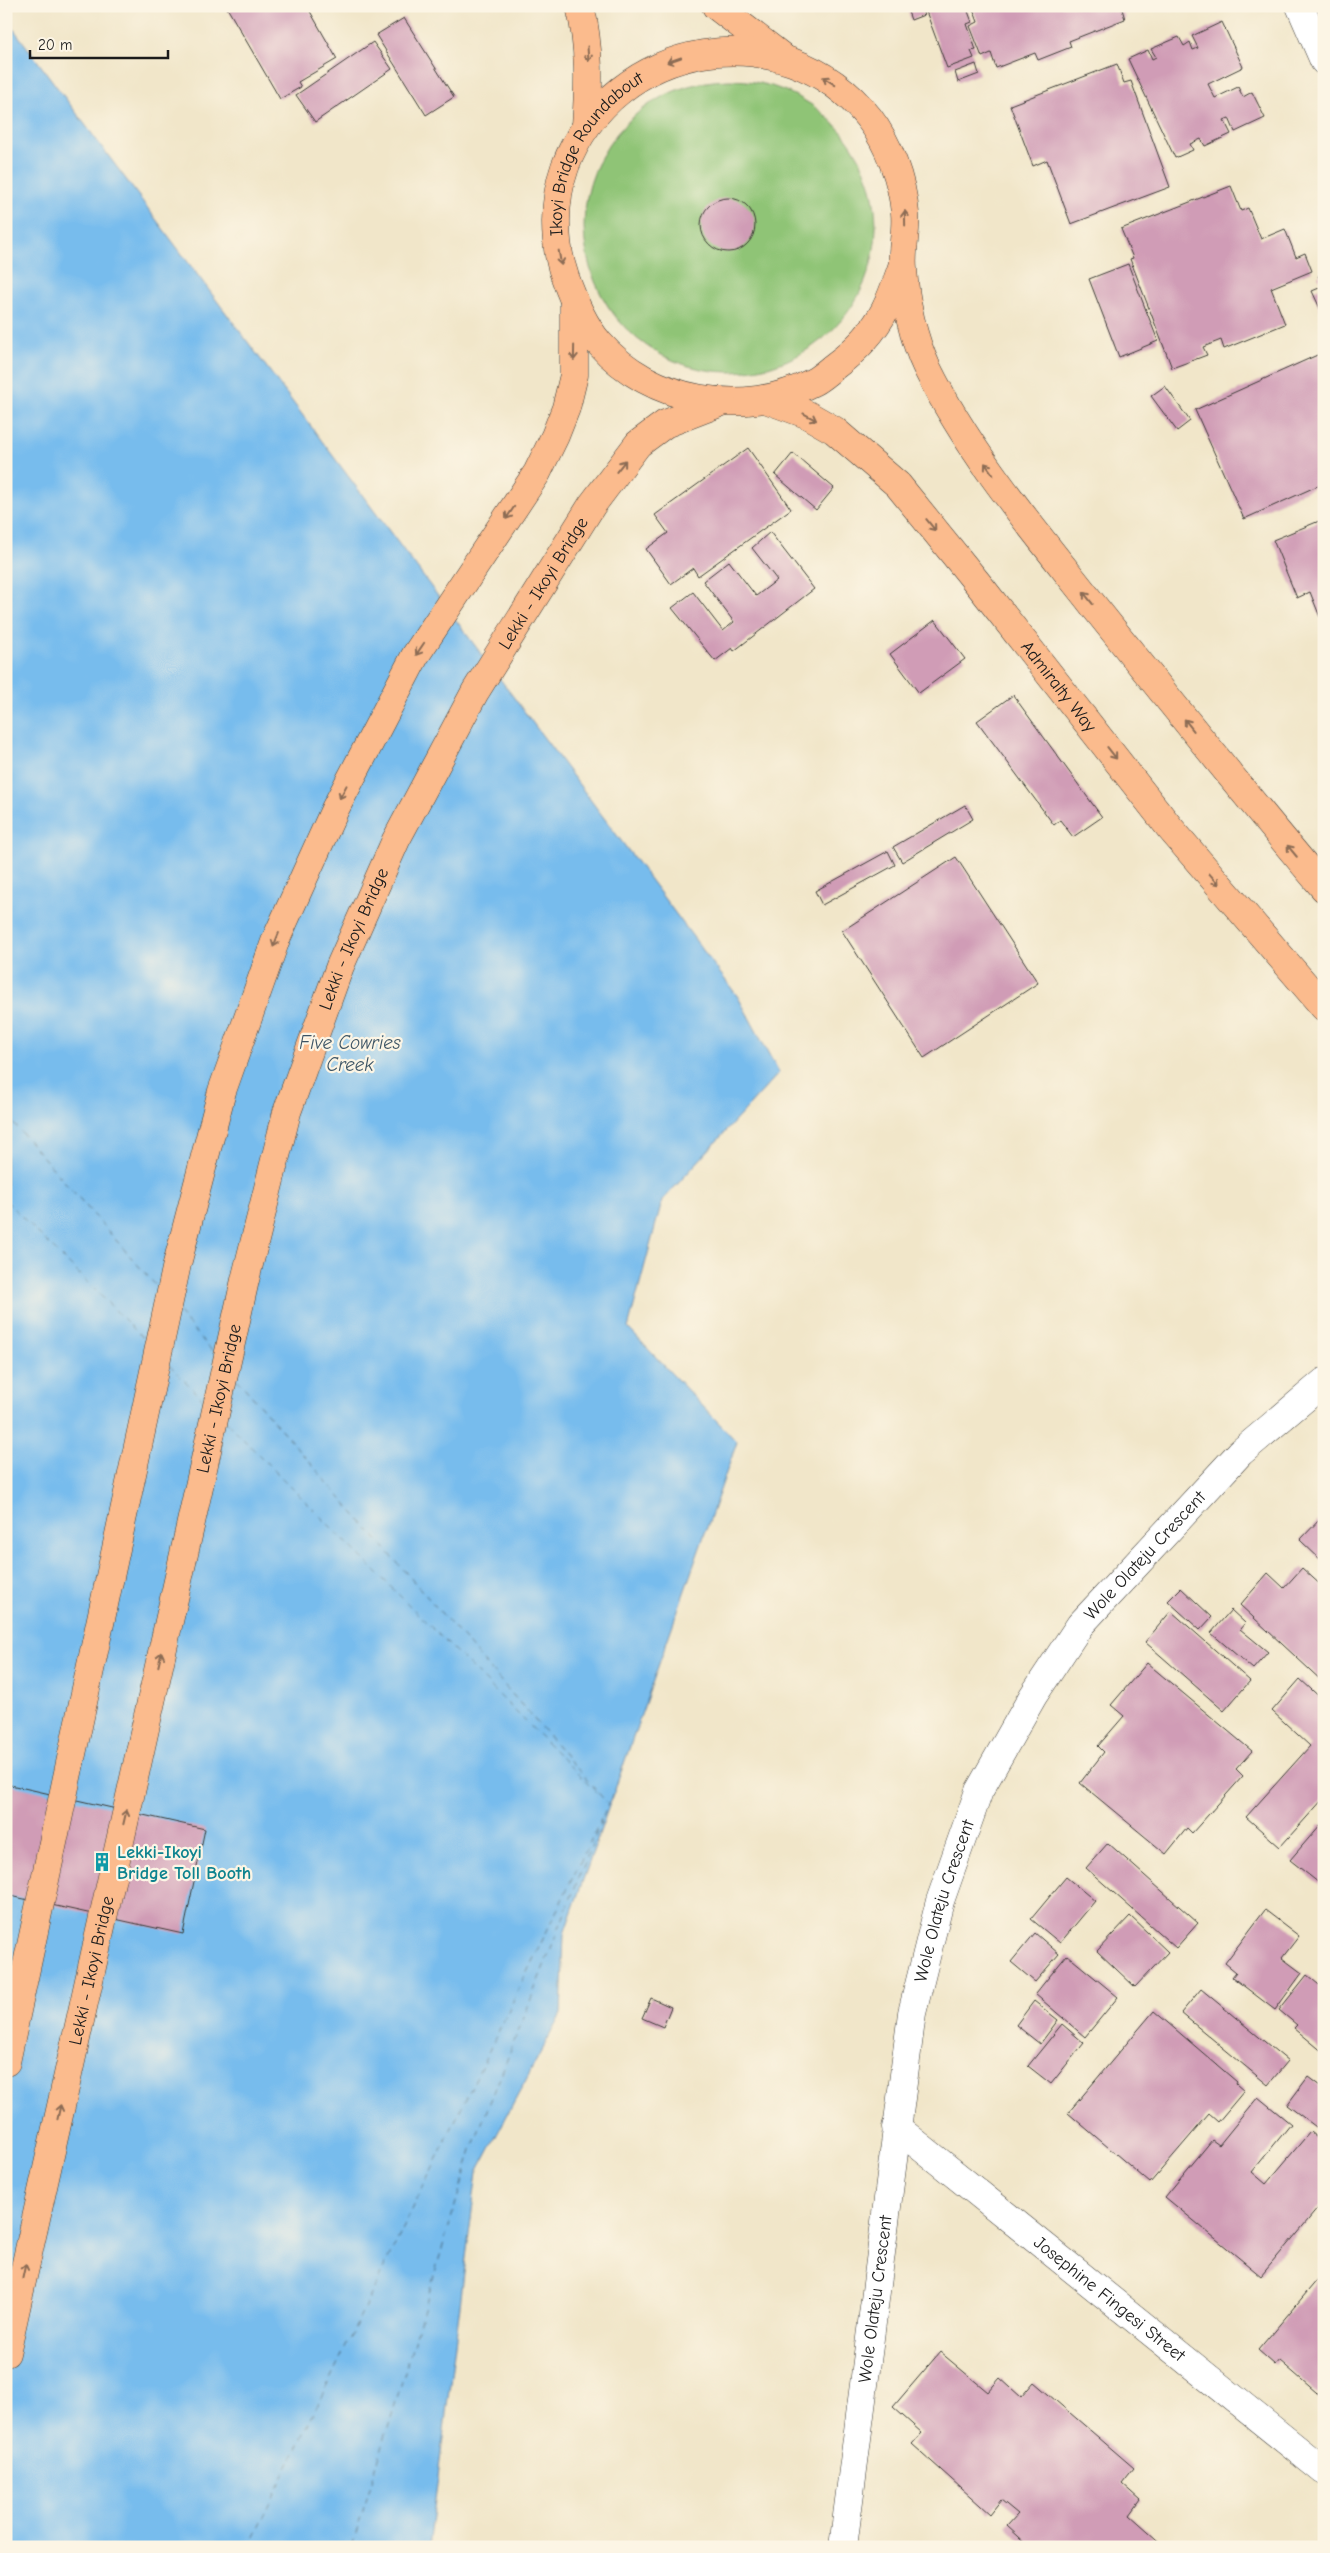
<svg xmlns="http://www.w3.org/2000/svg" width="1330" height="2553" font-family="'Comic Neue',sans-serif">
	<rect width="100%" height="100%" fill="#fcf5e5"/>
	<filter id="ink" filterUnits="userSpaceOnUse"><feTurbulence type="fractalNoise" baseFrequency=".02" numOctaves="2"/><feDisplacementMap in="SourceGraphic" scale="10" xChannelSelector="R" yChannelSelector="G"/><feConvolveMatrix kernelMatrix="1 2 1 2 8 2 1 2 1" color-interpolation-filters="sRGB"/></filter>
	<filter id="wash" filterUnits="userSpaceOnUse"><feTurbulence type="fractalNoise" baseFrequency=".0096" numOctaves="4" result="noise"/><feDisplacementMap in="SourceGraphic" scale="20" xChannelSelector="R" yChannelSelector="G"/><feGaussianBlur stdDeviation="1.12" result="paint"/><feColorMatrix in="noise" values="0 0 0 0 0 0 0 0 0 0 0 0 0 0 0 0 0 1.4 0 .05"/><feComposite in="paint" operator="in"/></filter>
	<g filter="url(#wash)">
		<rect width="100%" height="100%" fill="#f1e6c9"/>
		<!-- green -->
		<circle fill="#8fc476" stroke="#567049" cx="730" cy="226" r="146"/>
		<!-- water -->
		<polygon fill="#77bced" stroke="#4a6c84" points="6,19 738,997 779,1073 662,1201 628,1328 737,1442 564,1934 561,2014 477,2172 429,2547 6,2547"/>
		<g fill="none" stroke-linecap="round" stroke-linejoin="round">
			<!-- ferry -->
			<g stroke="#3c5465" stroke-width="1" stroke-dasharray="6 5" stroke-linecap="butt">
				<polyline points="6,1115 159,1289"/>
				<polyline points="6,1201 147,1342"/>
				<polyline points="179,1313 214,1353"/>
				<polyline points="169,1365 205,1401"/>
				<polyline points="237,1379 608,1804 474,2143 352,2547"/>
				<polyline points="227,1423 599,1795"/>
				<polyline points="249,2547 603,1815"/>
			</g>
		</g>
		<g id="blocks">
			<!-- building -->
			<g fill="#d09cb6">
				<polygon points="226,6 307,6 337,59 298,82 301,87 280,99"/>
				<polygon points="913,6 920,6 924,15 911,20 907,9"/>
				<polygon points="924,6 954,6 955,9 966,6 972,22 967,24 976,50 971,51 974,58 947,68"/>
				<polygon points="972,6 1129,6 1129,7 1122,9 1125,19 1069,41 1071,47 1038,60 1035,53 996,68 991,53 982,57 970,26 978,22"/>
				<polygon points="404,18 454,97 426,115 376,35"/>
				<polygon points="1222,22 1243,67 1208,84 1215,98 1238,87 1243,97 1252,92 1265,118 1235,132 1229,118 1224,120 1231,134 1205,146 1201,139 1190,144 1193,150 1175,158 1128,59 1148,50 1152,59 1156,57 1151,49 1179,37 1184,46 1190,42 1193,50 1198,48 1192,36"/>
				<polygon points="373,42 392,69 315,122 296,95"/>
				<polygon points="976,64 979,74 958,82 955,72"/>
				<polygon points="1117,64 1124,83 1131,81 1170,187 1071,224 1047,160 1033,166 1010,105"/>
				<polygon points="1231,186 1241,211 1248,208 1261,239 1285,229 1296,257 1305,253 1312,271 1271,288 1285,324 1224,349 1221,340 1203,347 1207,355 1172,368 1130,259 1133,258 1121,229"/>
				<circle cx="728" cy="225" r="27"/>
				<polygon points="1128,264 1158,341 1119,357 1089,279"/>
				<polygon points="1324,273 1324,317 1312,291 1324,286 1318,276"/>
				<polygon points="1324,352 1324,483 1244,519 1195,410"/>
				<polygon points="1165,386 1190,421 1177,431 1151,396"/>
				<polygon points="748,448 791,509 698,576 693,568 671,584 646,549 668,533 655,515"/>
				<polygon points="793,453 834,488 816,510 775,475"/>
				<polygon points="1324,519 1324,615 1320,617 1310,592 1297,598 1273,540"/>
				<polygon points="770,532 814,589 734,651 732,648 715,661 672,608 693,592 723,631 734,622 703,581 729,561 756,596 777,580 752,548"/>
				<polygon points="935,620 965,659 919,693 890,654"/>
				<polygon points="1013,695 1102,817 1073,837 1060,820 1054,825 977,721"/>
				<polygon points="965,805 973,819 902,862 893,847"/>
				<polygon points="888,851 895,865 822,905 815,891"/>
				<polygon points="956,857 1038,983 924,1058 842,931"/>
				<polygon points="1324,1515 1324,1563 1300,1540"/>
				<polygon points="1302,1568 1324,1588 1324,1683 1240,1605 1268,1573 1284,1588"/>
				<polygon points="1181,1588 1212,1617 1200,1630 1168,1601"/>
				<polygon points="1231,1610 1245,1623 1240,1629 1268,1652 1253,1669 1211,1633"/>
				<polygon points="1171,1611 1250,1681 1224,1711 1145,1642"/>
				<polygon points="1147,1663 1252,1751 1236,1769 1243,1776 1192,1833 1187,1828 1166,1854 1080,1783 1104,1752 1098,1746 1124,1716 1111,1705"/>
				<polygon points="1300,1679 1324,1701 1324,1798 1280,1847 1246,1817 1310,1746 1272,1711"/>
				<polygon points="6,1784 205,1829 183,1934 6,1895"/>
				<polygon points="1321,1824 1324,1827 1324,1887 1290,1860"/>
				<polygon points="1108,1843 1198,1923 1176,1948 1086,1868"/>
				<polygon points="1066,1877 1095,1901 1060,1943 1031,1919"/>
				<polygon points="1265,1910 1299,1936 1282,1958 1302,1973 1275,2010 1232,1977 1236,1972 1225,1963"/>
				<polygon points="1130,1916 1168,1952 1135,1987 1097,1951"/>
				<polygon points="1035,1933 1059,1954 1035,1982 1011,1962"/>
				<polygon points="1067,1955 1118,1997 1085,2037 1035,1994"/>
				<polygon points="1307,1975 1324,1989 1324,2053 1294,2028 1297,2025 1279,2010"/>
				<polygon points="1201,1989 1288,2061 1268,2085 1181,2013"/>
				<polygon points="651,1998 671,2007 663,2027 642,2018"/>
				<polygon points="1034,2001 1058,2020 1040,2044 1016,2025"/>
				<polygon points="1154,2011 1237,2082 1236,2084 1244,2091 1218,2122 1209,2114 1150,2183 1068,2113"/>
				<polygon points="1062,2024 1084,2043 1051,2084 1028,2066"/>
				<polygon points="1308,2077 1324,2089 1324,2133 1287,2105"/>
				<polygon points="1258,2097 1291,2124 1252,2172 1266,2184 1310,2132 1324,2144 1324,2201 1261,2276 1165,2197 1212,2140 1219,2145"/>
				<polygon points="1324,2272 1324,2399 1279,2360 1275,2365 1258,2350"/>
				<polygon points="940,2352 988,2392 1000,2378 1021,2397 1034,2382 1134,2468 1122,2483 1141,2500 1130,2515 1166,2547 1030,2547 1007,2526 1018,2514 1001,2500 990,2514 912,2444 922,2433 893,2407"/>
			</g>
		</g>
	</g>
	<g filter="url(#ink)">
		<use href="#blocks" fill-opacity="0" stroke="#3c3a36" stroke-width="1"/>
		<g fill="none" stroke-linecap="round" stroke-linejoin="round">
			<!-- street casing -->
			<g stroke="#3c3a36" stroke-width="29">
				<g id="street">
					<polyline points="1300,6 1324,61"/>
					<path id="s1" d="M 896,2127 L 1324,2471"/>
					<path id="s2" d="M 843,2547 L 912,2013 L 940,1901 L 979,1791 L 1033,1696 L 1080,1625 L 1240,1453 L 1324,1382"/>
				</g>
			</g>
			<!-- primary casing -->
			<g stroke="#3c3a36" stroke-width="29">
				<g id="primary">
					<path d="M 580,6 C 590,47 589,85 586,126"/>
					<polyline points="716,6 781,56"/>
					<path id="s3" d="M 902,267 C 897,281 892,296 885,310 C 874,331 855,351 836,365 C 828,371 821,378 813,382 C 744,419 650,402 599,343 C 583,324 573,300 565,277 C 553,243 553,201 565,167 C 613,39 784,10 869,118 C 889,144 902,180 905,213 C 907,231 901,250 903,269 C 905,301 913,339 927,368 C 970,455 1034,530 1093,605 C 1169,700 1245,795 1324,888"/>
					<path id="s4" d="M 765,399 L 806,414 L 834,430 L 898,485 L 984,591 L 1170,828 L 1324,1007"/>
					<polyline points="6,2062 177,1264 222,1091 276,939 335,809 415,656 537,473 555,436 566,408 574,375 574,304"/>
					<path id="s5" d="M 6,2353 L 245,1280 L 287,1112 L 340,966 L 396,840 L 475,692 L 592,505 L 638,444 L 665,424 L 722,402"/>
				</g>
			</g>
			<!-- street -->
			<use href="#street" stroke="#fff" stroke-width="28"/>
			<!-- primary -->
			<use href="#primary" stroke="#fbbb8d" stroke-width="28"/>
		</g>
		<!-- one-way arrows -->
		<defs><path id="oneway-shaft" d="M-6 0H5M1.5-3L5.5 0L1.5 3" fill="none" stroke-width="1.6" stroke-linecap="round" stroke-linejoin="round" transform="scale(1.25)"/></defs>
		<g stroke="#8c6c54">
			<use href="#oneway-shaft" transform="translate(588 54) rotate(86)"/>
			<use href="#oneway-shaft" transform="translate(674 60) rotate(161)"/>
			<use href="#oneway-shaft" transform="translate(829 81) rotate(-147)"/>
			<use href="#oneway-shaft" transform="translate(905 218) rotate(-91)"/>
			<use href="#oneway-shaft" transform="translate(560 258) rotate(80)"/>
			<use href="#oneway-shaft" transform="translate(574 353) rotate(91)"/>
			<use href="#oneway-shaft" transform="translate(810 417) rotate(28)"/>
			<use href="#oneway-shaft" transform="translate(621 466) rotate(-52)"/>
			<use href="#oneway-shaft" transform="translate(989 469) rotate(-125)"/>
			<use href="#oneway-shaft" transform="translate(510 513) rotate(124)"/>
			<use href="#oneway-shaft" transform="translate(931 525) rotate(51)"/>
			<use href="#oneway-shaft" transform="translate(1088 598) rotate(-128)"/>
			<use href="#oneway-shaft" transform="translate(420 649) rotate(124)"/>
			<use href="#oneway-shaft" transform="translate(1189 725) rotate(-128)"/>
			<use href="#oneway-shaft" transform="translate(1112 753) rotate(52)"/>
			<use href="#oneway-shaft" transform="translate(343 792) rotate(118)"/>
			<use href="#oneway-shaft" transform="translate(1292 851) rotate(-130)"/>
			<use href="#oneway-shaft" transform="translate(1214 879) rotate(49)"/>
			<use href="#oneway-shaft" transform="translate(276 940) rotate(112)"/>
			<use href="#oneway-shaft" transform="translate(160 1659) rotate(-77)"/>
			<use href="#oneway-shaft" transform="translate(125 1817) rotate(-77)"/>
			<use href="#oneway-shaft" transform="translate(59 2112) rotate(-78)"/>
			<use href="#oneway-shaft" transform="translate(24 2271) rotate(-78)"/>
		</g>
	</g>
	<!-- icons -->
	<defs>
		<g id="building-bare" transform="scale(1.5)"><path d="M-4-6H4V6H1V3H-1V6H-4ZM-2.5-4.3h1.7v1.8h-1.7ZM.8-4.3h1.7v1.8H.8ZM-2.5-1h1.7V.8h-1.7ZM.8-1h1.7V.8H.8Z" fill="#0f9aa8" stroke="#fcf5e5" stroke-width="2.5" paint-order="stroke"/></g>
	</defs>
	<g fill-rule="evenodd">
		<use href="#building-bare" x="102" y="1862"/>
	</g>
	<g text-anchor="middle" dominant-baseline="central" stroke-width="4.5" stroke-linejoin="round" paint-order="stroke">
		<!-- street labels -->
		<g font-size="18" fill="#1c1c1c" stroke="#fcf5e5">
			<text stroke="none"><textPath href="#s3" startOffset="595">Ikoyi Bridge Roundabout</textPath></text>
			<text stroke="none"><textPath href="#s5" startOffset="1862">Lekki - Ikoyi Bridge</textPath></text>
			<text stroke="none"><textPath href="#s4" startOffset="418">Admiralty Way</textPath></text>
			<text stroke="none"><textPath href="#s5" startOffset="1458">Lekki - Ikoyi Bridge</textPath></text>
			<text stroke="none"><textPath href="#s5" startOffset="978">Lekki - Ikoyi Bridge</textPath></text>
			<text stroke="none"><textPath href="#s2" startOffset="1060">Wole Olateju Crescent</textPath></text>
			<text stroke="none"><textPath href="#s2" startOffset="655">Wole Olateju Crescent</textPath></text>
			<text stroke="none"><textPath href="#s5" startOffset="392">Lekki - Ikoyi Bridge</textPath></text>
			<text stroke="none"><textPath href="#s2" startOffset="250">Wole Olateju Crescent</textPath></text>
			<text stroke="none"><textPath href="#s1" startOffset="274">Josephine Fingesi Street</textPath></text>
		</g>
		<!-- culture labels -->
		<g font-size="18" font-weight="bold" fill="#0d838f" stroke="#fcf5e5" text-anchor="start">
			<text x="117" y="1852">Lekki-Ikoyi<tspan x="117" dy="21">Bridge Toll Booth</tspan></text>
		</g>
		<!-- water labels -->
		<g font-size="19" font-style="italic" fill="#3c5465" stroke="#fcf5e5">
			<text x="350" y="1043">Five Cowries<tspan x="350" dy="22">Creek</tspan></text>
		</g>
	</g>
	<!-- margin -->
	<rect width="1330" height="2553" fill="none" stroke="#fcf5e5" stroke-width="25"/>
	<!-- scale -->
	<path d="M30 50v8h138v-8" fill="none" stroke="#1c1c1c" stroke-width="2.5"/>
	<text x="38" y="50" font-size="15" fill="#1c1c1c" stroke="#fcf5e5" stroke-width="4" paint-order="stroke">20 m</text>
</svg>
